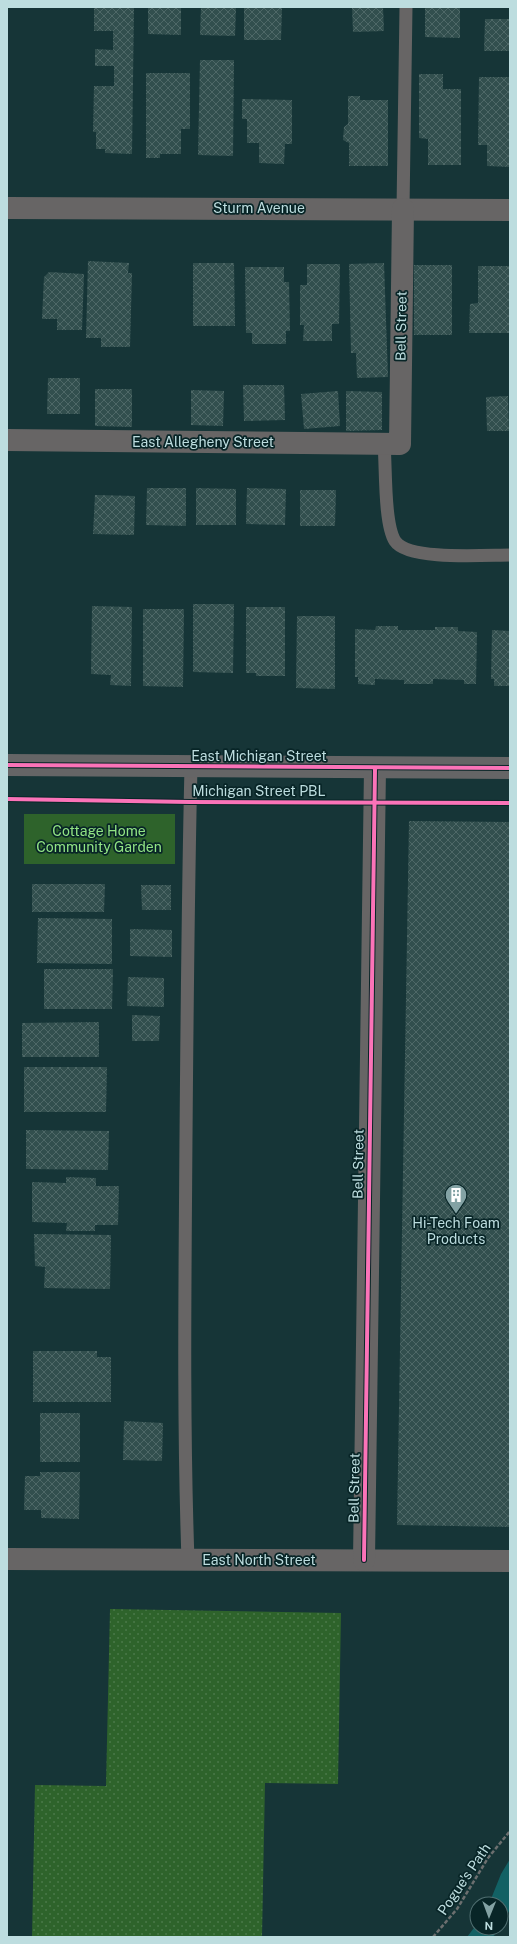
<svg xmlns="http://www.w3.org/2000/svg" width="517" height="1944" font-family="'Public Sans',sans-serif">
	<defs>
		<pattern id="park-dots" width="8" height="8" patternUnits="userSpaceOnUse"><rect width="8" height="8" fill="#2e632b"/><path d="M2 2h.1M6 6h.1" fill="none" stroke="#4a7949" stroke-width="1.8" stroke-linecap="round"/></pattern>
		<pattern id="building-cross-hatch" width="8" height="8" patternUnits="userSpaceOnUse"><rect width="8" height="8" fill="#324f4e"/><path d="M0 0l8 8M0 8l8-8" fill="none" stroke="#4e6867"/></pattern>
	</defs>
	<rect width="100%" height="100%" fill="#163537"/>
	<!-- green -->
	<rect fill="#2e632b" x="24" y="814" width="151" height="50"/>
	<!-- park -->
	<polygon fill="url(#park-dots)" points="110,1609 341,1613 338,1784 265,1783 262,1937 32,1937 35,1785 106,1786"/>
	<!-- water -->
	<g fill="#126164">
		<polygon points="510,1859 510,1909 501,1927 501,1904 489,1904 501,1874"/>
		<polygon points="477,1924 477,1928 500,1928 493,1937 467,1937"/>
	</g>
	<!-- building -->
	<g fill="url(#building-cross-hatch)">
		<polygon points="94,7 134,7 132,154 105,153 105,149 96,149 96,132 93,132 94,86 114,86 114,66 95,66 95,49 113,50 113,31 94,31"/>
		<polygon points="148,7 181,7 181,35 148,34"/>
		<polygon points="201,7 236,7 235,36 200,35"/>
		<polygon points="244,7 282,7 281,40 244,40"/>
		<polygon points="352,7 383,7 384,31 353,32"/>
		<polygon points="425,7 460,7 460,38 425,37"/>
		<polygon points="485,19 510,19 510,51 484,51"/>
		<polygon points="200,60 234,60 233,156 198,155"/>
		<polygon points="146,73 190,73 190,129 181,129 181,154 160,154 160,158 146,158"/>
		<polygon points="419,74 443,74 443,89 461,89 461,165 428,165 428,139 419,138"/>
		<polygon points="479,77 510,77 510,167 487,166 487,145 478,145"/>
		<polygon points="348,96 360,96 360,100 388,100 388,166 349,166 349,143 343,140 344,127 348,124"/>
		<polygon points="242,99 292,100 292,144 285,144 284,164 259,163 259,143 247,143 247,119 242,119"/>
		<polygon points="88,261 129,263 128,273 132,273 130,347 101,347 101,338 86,338"/>
		<polygon points="193,263 234,263 235,326 193,326"/>
		<polygon points="384,263 388,377 357,378 356,353 351,353 349,264"/>
		<polygon points="307,264 340,264 339,324 332,324 332,341 303,341 304,325 300,325 300,285 307,285"/>
		<rect x="414" y="265" width="38" height="70"/>
		<polygon points="478,266 510,266 510,333 469,333 470,304 478,303"/>
		<polygon points="245,267 284,267 284,282 289,282 290,331 286,331 286,344 252,344 252,333 246,333"/>
		<polygon points="49,272 84,274 82,330 57,330 57,319 42,319 44,277"/>
		<polygon points="48,378 80,378 80,414 47,414"/>
		<polygon points="243,385 284,385 285,420 244,421"/>
		<polygon points="95,389 132,389 132,427 95,426"/>
		<polygon points="191,390 224,391 223,426 191,425"/>
		<polygon points="338,391 340,426 304,429 301,394"/>
		<polygon points="346,391 382,392 382,430 346,431"/>
		<polygon points="508,396 509,431 487,431 486,397"/>
		<polygon points="147,488 186,488 186,526 146,525"/>
		<polygon points="196,488 236,489 236,525 196,525"/>
		<polygon points="247,488 286,489 285,525 246,524"/>
		<polygon points="300,490 336,490 335,526 300,526"/>
		<polygon points="95,495 135,496 134,535 93,534"/>
		<polygon points="193,604 234,604 233,673 193,672"/>
		<polygon points="92,606 132,607 131,686 110,685 111,675 91,674"/>
		<polygon points="246,607 285,607 285,676 256,676 256,673 246,673"/>
		<polygon points="143,609 184,609 183,687 143,686"/>
		<polygon points="297,616 335,616 335,689 296,688"/>
		<polygon points="376,626 398,626 398,630 435,630 435,627 458,627 458,631 477,632 476,684 464,684 464,680 433,679 433,684 404,684 404,680 375,679 375,685 358,684 358,677 355,677 355,629 375,630"/>
		<polygon points="492,630 510,631 510,686 494,686 494,679 491,679"/>
		<polygon points="409,821 510,822 510,1527 397,1525"/>
		<polygon points="32,884 105,884 104,912 32,912"/>
		<polygon points="141,885 171,885 171,910 142,910"/>
		<polygon points="38,918 112,919 112,964 37,963"/>
		<polygon points="130,929 172,930 172,957 130,956"/>
		<polygon points="44,969 113,969 112,1009 44,1009"/>
		<polygon points="128,977 164,978 164,1007 127,1006"/>
		<polygon points="132,1015 160,1016 159,1041 132,1041"/>
		<polygon points="99,1022 99,1057 22,1057 22,1023"/>
		<polygon points="24,1067 107,1067 106,1112 24,1112"/>
		<polygon points="26,1130 109,1131 108,1170 26,1169"/>
		<polygon points="66,1177 96,1178 96,1186 119,1186 118,1225 95,1225 95,1231 66,1231 67,1223 32,1222 32,1182 66,1183"/>
		<polygon points="34,1234 111,1235 110,1289 44,1288 45,1267 35,1266"/>
		<polygon points="33,1351 97,1351 97,1357 111,1357 111,1402 33,1402"/>
		<rect x="40" y="1413" width="40" height="49"/>
		<polygon points="124,1421 163,1423 162,1461 123,1460"/>
		<polygon points="40,1472 80,1472 79,1519 41,1518 41,1510 24,1510 25,1476 40,1476"/>
	</g>
	<g fill="none" stroke-linecap="round" stroke-linejoin="round">
		<!-- path -->
		<polyline stroke="#6c6f6f" stroke-width="2.5" stroke-dasharray="4 2" stroke-linecap="butt" points="433,1937 457,1909 488,1858 510,1831"/>
		<!-- service -->
		<g stroke="#676565" stroke-width="13">
			<polyline points="403,209 406,7"/>
			<path d="M 384,444 C 386,466 384,524 395,541 C 408,561 486,555 510,555"/>
			<path d="M 188,1560 C 183,1419 185,1278 186,1137 C 187,1014 188,890 191,767"/>
		</g>
		<!-- minor -->
		<g stroke="#676565" stroke-width="22">
			<polyline points="7,208 510,210"/>
			<polyline points="7,440 400,444 403,209"/>
			<polyline points="7,1559 510,1561"/>
			<polyline points="364,1560 375,768"/>
		</g>
		<!-- secondary -->
		<polyline stroke="#656566" stroke-width="22" points="7,765 510,768"/>
		<!-- cycleway casing -->
		<g stroke="#082527" stroke-width="6">
			<g id="cycleway">
				<polyline points="7,765 510,768"/>
				<polyline points="7,799 190,802 510,803"/>
				<polyline points="364,1560 375,768"/>
			</g>
		</g>
		<!-- cycleway -->
		<use href="#cycleway" stroke="#fb73b8" stroke-width="4"/>
	</g>
	<!-- icons -->
	<defs>
		<g id="building-pin" transform="scale(1.15)"><path d="M0 17L-7.5 6A9.5 9.5 0 1 1 7.5 6Z" fill="#83a2a4" stroke="#082527"/><path d="M-4-6H4V6H1V3H-1V6H-4ZM-2.5-4.3h1.7v1.8h-1.7ZM.8-4.3h1.7v1.8H.8ZM-2.5-1h1.7V.8h-1.7ZM.8-1h1.7V.8H.8Z" fill="#fff"/></g>
	</defs>
	<g fill-rule="evenodd">
		<use href="#building-pin" x="456" y="1195"/>
	</g>
	<g text-anchor="middle" dominant-baseline="central" stroke-width="3.5" stroke-linejoin="round" paint-order="stroke">
		<!-- street labels -->
		<g font-size="14" fill="#bddddf" stroke="#082527">
			<text x="259" y="208">Sturm Avenue</text>
			<text transform="translate(401 326) rotate(-89)">Bell Street</text>
			<text x="203" y="442">East Allegheny Street</text>
			<text x="259" y="756">East Michigan Street</text>
			<text x="259" y="791">Michigan Street PBL</text>
			<text transform="translate(358 1164) rotate(-89)">Bell Street</text>
			<text transform="translate(354 1488) rotate(-89)">Bell Street</text>
			<text x="259" y="1560">East North Street</text>
			<text transform="translate(464 1879) rotate(-56)">Pogue's Path</text>
		</g>
		<!-- park labels -->
		<g font-size="14" fill="#92e484" stroke="#082527">
			<text x="99" y="831">Cottage Home<tspan x="99" dy="16">Community Garden</tspan></text>
		</g>
		<!-- poi labels -->
		<g font-size="14" fill="#bddddf" stroke="#082527">
			<text x="456" y="1223">Hi-Tech Foam<tspan x="456" dy="16">Products</tspan></text>
		</g>
	</g>
	<!-- border -->
	<rect width="517" height="1944" fill="none" stroke="#bddddf" stroke-width="16"/>
	<!-- north arrow -->
	<g transform="translate(489 1916) rotate(181)"><circle r="19" fill="#082527" stroke="#506f71"/>
	<path d="M0-3L7 15L0 10L-7 15Z" fill="#83a2a4"/>
	<text y="-6" font-size="11" font-weight="bold" text-anchor="middle" fill="#bddddf">N</text>
	</g>
</svg>
